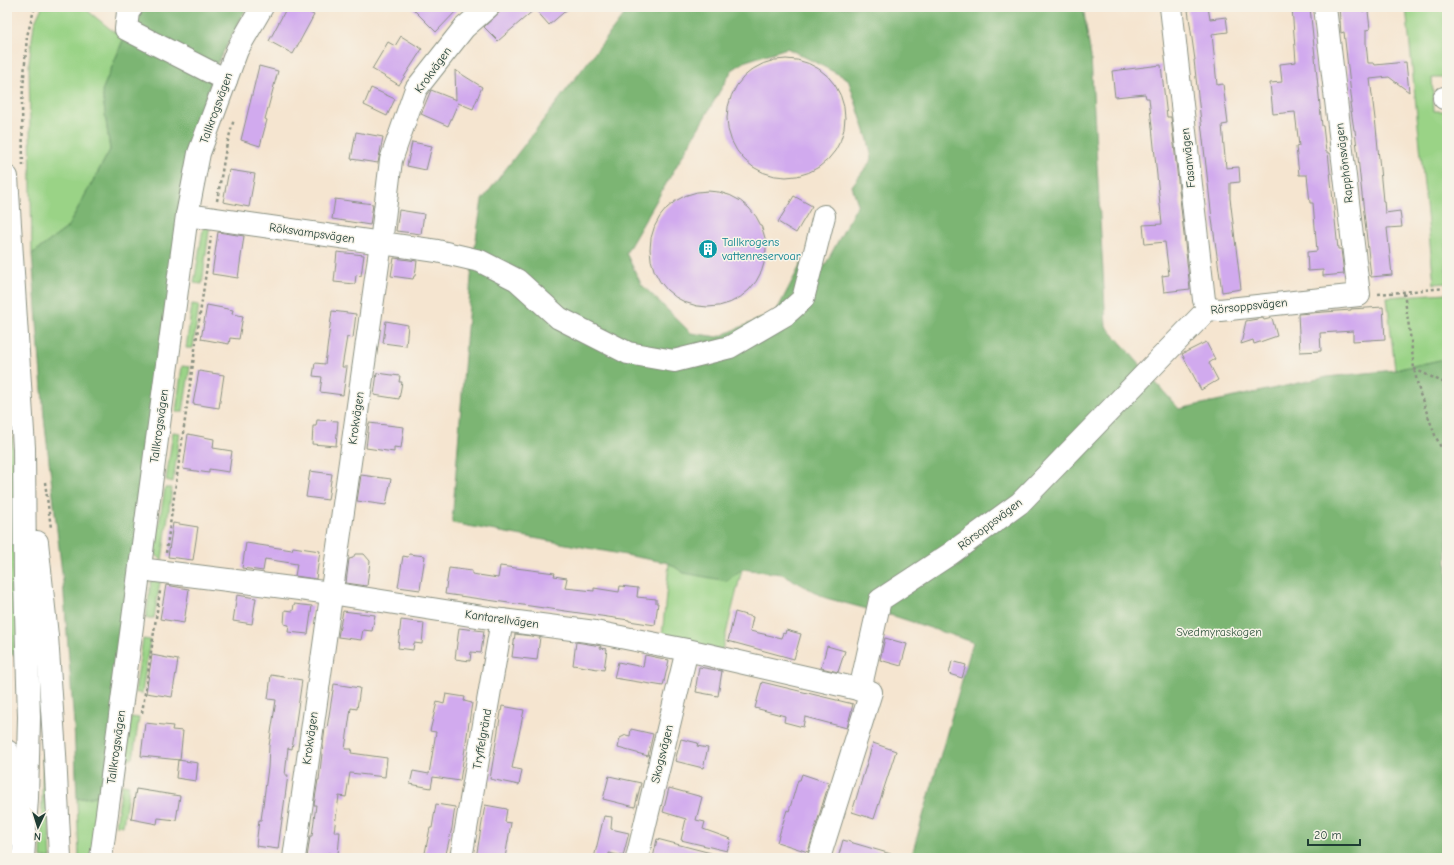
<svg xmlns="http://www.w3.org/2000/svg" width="1454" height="865" font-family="'Comic Neue',sans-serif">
	<rect width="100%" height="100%" fill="#f7f3e8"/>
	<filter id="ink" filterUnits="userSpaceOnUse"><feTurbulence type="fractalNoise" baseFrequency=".025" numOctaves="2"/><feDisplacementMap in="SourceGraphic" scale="8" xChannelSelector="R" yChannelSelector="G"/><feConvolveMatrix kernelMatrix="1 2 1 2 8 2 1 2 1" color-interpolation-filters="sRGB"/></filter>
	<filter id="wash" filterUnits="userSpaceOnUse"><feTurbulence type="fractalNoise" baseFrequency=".012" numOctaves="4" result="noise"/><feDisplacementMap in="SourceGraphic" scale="16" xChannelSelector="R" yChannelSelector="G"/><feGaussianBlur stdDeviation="0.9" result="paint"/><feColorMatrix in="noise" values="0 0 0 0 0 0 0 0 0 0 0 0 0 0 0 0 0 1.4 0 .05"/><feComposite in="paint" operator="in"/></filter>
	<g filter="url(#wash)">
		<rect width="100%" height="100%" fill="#f5e5d0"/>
		<!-- green -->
		<g fill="#9ad386" stroke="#5c885d">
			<polygon points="42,7 91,7 88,11 114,32 120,28 126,33 102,91 110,150 67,228 32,254 29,62 34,24"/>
			<polygon points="1406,7 1447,7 1447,78 1432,78 1434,111 1447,111 1447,283 1434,284"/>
			<polygon points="210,224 202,284 194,283 203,229 206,225"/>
			<polygon points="1447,293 1447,362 1440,360 1395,370 1387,297"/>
			<polygon points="192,304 199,305 193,348 186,348"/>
			<polygon points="7,345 15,479 22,655 12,655 7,561"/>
			<polygon points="182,366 190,367 183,412 176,412"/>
			<polygon points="173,432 180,433 173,482 166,480"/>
			<polygon points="165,488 172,488 162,560 155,554 155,548"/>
			<polygon points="669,563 684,573 742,569 722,650 662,637"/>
			<polygon points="161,577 154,618 146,618 151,581"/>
			<polygon points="143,639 150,640 142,694 135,692"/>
			<polygon points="131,717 139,718 133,758 131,759 126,759 125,758"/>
			<polygon points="45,742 51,858 41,858 43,743"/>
			<polygon points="122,784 129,785 123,826 116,825"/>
			<polygon points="103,795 94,858 79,858 77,799"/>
		</g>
		<!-- forest -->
		<g fill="#7bb573" stroke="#4d7954" fill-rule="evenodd">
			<polygon points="140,7 247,7 215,68 138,26 134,17"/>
			<path d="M 630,7 L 1083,7 L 1091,57 L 1106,326 L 1179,409 L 1327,377 L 1395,370 L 1440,360 L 1447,362 L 1447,858 L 911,858 L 973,642 L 897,617 L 826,598 L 782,574 L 742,569 L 727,581 L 684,573 L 669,563 L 452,523 L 472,265 L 482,200 ZM 787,48 L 848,79 L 868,140 L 872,159 L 852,186 L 858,204 L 824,267 L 801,264 L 776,312 L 718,337 L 691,333 L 641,284 L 626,253 L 732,70 L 746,61 Z"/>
			<polygon points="126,33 211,81 189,151 103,795 77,799 74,724 63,582 44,417 32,254 67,228 110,150 102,91"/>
		</g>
		<g id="blocks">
			<!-- building -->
			<g fill="#d1aaee">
				<polygon points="287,7 314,7 310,13 314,15 293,54 269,41"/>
				<polygon points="411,7 460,7 436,32"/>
				<polygon points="505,7 570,7 549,25 535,9 498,41 484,27"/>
				<polygon points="1208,7 1210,19 1226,17 1228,32 1212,34 1217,85 1223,84 1228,124 1222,125 1226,168 1239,167 1240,182 1230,183 1230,198 1241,289 1222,292 1212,219 1196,78 1194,60 1195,60 1188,10"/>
				<polygon points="1292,7 1310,7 1322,126 1323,126 1326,152 1328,152 1338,249 1341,249 1344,274 1323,276 1323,270 1308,271 1307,252 1317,251 1313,203 1310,203 1307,175 1299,175 1296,147 1299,146 1295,112 1273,114 1270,83 1282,82 1280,64 1296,62"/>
				<polygon points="1339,7 1362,7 1362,11 1368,11 1370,29 1366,30 1366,43 1368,63 1374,63 1375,65 1406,62 1409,92 1389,77 1370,79 1376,127 1383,201 1384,201 1385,213 1400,211 1402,227 1387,228 1392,275 1371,277 1355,130 1354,130 1350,103 1352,103 1344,32 1341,33"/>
				<polygon points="401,36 422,49 399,85 372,69 388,42 395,46"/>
				<circle cx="786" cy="118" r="59"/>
				<polygon points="1161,65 1167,117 1171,117 1190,289 1164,292 1162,276 1169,275 1165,242 1145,244 1143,225 1162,224 1149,98 1146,98 1145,94 1115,97 1112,71"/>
				<polygon points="259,66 278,71 265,119 267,120 260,146 241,140"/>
				<polygon points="455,70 482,87 473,109 458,103 448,126 421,114 431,90 456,100"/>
				<polygon points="371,88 395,99 387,116 364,105"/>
				<polygon points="356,132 383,137 378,163 351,159"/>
				<polygon points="412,142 432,146 426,170 407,166"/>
				<polygon points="229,170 255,174 249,207 223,202"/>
				<circle cx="708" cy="249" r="58"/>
				<polygon points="794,196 812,206 796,233 778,222"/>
				<polygon points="335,199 373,204 370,225 332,219"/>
				<polygon points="399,210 424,214 421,234 396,231"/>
				<polygon points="218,232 244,236 238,278 212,274"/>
				<polygon points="337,252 364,255 361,276 356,275 355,284 334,282"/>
				<polygon points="394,258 417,261 415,276 414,276 413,279 391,276"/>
				<polygon points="207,305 233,310 232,314 243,316 239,339 230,338 229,344 201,339"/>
				<polygon points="1383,307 1385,339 1353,341 1353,331 1320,333 1321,351 1300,352 1298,314 1351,310 1351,309"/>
				<polygon points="332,311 356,314 353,338 347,337 342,367 347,367 343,395 320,392 322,377 313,376 315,363 325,364"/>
				<polygon points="1263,318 1264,320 1272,318 1277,336 1254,344 1253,340 1241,344 1246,321"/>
				<polygon points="386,321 408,325 406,346 383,343"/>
				<polygon points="1206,342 1215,359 1209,363 1218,380 1201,390 1182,354"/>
				<polygon points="199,371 224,375 219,408 193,404"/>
				<polygon points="377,373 400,376 399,382 402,382 399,399 374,395"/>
				<polygon points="317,420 338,421 336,446 312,444 313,426 316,426"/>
				<polygon points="369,423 404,427 401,448 394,447 394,452 366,448"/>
				<polygon points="188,434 214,439 213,448 232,451 229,472 209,469 209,473 183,469"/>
				<polygon points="310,471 332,474 328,500 306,497"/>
				<polygon points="361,475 391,479 386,505 357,501"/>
				<polygon points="173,523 198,527 193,560 168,557"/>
				<polygon points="246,543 292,550 293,547 320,551 316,579 295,576 297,564 265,559 263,571 242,568"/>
				<polygon points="355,554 364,554 370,561 367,586 346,583 349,559 353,558"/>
				<polygon points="409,554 425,556 420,590 398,587 403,556 408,557"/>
				<polygon points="500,566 555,573 554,576 567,578 565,588 594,591 594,588 619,592 620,586 638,588 637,597 656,599 656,603 658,603 655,625 629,621 629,620 445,594 449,568 472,571 472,574 498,578"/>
				<polygon points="166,585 189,589 184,623 160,619"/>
				<polygon points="237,595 256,598 252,624 233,621"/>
				<polygon points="294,604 312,606 308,634 288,632 289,625 284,624 285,610 293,611"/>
				<polygon points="343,611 375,615 372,631 363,630 361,640 338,637"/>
				<polygon points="735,612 753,617 750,631 781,638 783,633 785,634 786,630 801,634 794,659 728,641"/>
				<polygon points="401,620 424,623 422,644 414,643 413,650 398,648"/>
				<polygon points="459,628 484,631 481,653 471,652 470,661 455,659"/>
				<polygon points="515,634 540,637 537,660 512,657"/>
				<polygon points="885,638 907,644 901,666 880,660"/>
				<polygon points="576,642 601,646 600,648 607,649 604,670 573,665"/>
				<polygon points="827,646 845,651 838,672 821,668"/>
				<polygon points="152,655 178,660 172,697 146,693"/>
				<polygon points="645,655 669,660 663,686 614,678 618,662 643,667"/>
				<polygon points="952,661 966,665 962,678 949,674"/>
				<polygon points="699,667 722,671 718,696 696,692 697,687 696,686"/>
				<polygon points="271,675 302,680 292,749 288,748 285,775 288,775 278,849 256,846 259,820 261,820 268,768 269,746 276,700 268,699"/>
				<polygon points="762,682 853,704 847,728 805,717 803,727 784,722 785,716 755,708"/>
				<polygon points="334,684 360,688 357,709 351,708 345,749 352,749 351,753 387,758 385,777 350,773 346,797 339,796 334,832 340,832 338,854 328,853 327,858 307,858 310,836 312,836 316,805 314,805 318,780 319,780 325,728 327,728"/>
				<polygon points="446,694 465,697 464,701 472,703 460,781 433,777 431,788 410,784 413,771 429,774 436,732 430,731 437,702 444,704"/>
				<polygon points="502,706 524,710 512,768 522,770 519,785 490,779"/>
				<polygon points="145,723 173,726 172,730 183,731 180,760 141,756"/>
				<polygon points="631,729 653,734 648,756 618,748 620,738 626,735 630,736"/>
				<polygon points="681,739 698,743 697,746 708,748 703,768 675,761"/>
				<polygon points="873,743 896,751 874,819 852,812"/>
				<polygon points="178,760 198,763 196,781 176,778"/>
				<polygon points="802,774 829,783 808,852 777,842 787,810 789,811 798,780 800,780"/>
				<polygon points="609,776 641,783 635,807 603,799"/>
				<polygon points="669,788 702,797 696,820 705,822 703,829 731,839 727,851 681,840 686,819 663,812"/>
				<polygon points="136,789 180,796 176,820 158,818 157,824 131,819"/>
				<polygon points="436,804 455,807 452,828 445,858 424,858 430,828 432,828"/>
				<polygon points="485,805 507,809 505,822 511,823 505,858 476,858"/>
				<polygon points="604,816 612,817 611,829 629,833 623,856 609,853 609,858 594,858"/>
				<polygon points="657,839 711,853 711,858 653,858"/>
				<polygon points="843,840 891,854 891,858 838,858"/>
			</g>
		</g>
	</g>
	<g filter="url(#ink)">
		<use href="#blocks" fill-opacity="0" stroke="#8a9182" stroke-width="1"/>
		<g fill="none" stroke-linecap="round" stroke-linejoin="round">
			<!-- minor casing -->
			<g stroke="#8a9182" stroke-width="24">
				<g id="minor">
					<polyline points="132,7 128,12 126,29 226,80"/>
					<polyline points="1171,7 1204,300 1208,309"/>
					<polyline points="1444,98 1447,98"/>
					<polyline points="187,215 437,251 480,261 517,280 559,318 628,353 674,361 730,347 785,315 803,299 824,216"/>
					<polyline points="140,569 331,593 502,620 595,632 687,650 871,692 819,858"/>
					<polyline points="860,690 880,600 950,554 1020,503 1208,309 1220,310 1359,295 1325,7"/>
					<polyline points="101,858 187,215 199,153 237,50 262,7"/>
					<polyline points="294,858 381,243 391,160 416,89 464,28 488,7"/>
					<polyline points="461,858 502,620"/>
					<polyline points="637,858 687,650"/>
				</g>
			</g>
			<!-- highway casing -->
			<g stroke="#8a9182" stroke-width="24">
				<g id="highway">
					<polyline points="7,177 24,448 25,578 29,717 27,798 23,858"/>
					<polyline points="37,542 47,636 55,754 60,858"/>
					<polyline points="7,751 14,835"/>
				</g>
			</g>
			<!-- path -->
			<g stroke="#8a9182" stroke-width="2.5" stroke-dasharray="3 3" stroke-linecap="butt">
				<polyline points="23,166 22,103 27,36 34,10 36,7"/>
				<polyline points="217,201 226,148 234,119"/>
				<polyline points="1404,293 1411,341 1414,369 1420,394 1435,435 1447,460"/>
				<polyline points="1378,294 1447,288"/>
				<polyline points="1414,369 1447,384"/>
				<polyline points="45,482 51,528"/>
				<polyline points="166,553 211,237"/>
				<polyline points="142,713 160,591"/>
			</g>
			<!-- minor -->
			<use href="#minor" stroke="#fff" stroke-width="22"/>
			<!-- highway -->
			<use href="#highway" stroke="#fff" stroke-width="22"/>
		</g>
	</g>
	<!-- icons -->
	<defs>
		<g id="building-disc" transform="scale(1)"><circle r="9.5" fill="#0f9aa8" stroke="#f7f3e8"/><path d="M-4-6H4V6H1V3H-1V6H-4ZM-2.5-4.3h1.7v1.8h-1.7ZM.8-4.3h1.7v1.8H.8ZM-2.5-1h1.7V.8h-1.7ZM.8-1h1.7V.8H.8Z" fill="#fff"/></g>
	</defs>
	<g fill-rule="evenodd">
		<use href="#building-disc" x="708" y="249"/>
	</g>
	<g text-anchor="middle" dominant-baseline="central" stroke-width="3" stroke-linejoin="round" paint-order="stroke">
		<!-- street labels -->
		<g font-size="12" fill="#1f3d34" stroke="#f7f3e8">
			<text transform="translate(433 70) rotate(-54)">Krokvägen</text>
			<text transform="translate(216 108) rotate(-70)">Tallkrogsvägen</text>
			<text transform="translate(1188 158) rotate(-96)">Fasanvägen</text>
			<text transform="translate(1344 163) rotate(-97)">Rapphönsvägen</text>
			<text transform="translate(312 233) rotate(8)">Röksvampsvägen</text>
			<text transform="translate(1249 306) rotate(-6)">Rörsoppsvägen</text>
			<text transform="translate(356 418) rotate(-82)">Krokvägen</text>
			<text transform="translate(159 426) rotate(-82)">Tallkrogsvägen</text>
			<text transform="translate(990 524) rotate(-37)">Rörsoppsvägen</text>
			<text transform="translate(502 619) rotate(8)">Kantarellvägen</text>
			<text transform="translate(310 738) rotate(-82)">Krokvägen</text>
			<text transform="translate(482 739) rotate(-80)">Tryffelgränd</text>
			<text transform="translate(116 747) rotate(-82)">Tallkrogsvägen</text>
			<text transform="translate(662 754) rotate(-76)">Skogsvägen</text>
		</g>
		<!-- culture labels -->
		<g font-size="12" fill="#0d838f" stroke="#f7f3e8" text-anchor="start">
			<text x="722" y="242">Tallkrogens<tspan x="722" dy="14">vattenreservoar</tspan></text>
		</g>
		<!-- park labels -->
		<g font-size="12" fill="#385b44" stroke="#f7f3e8">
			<text x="1219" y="632">Svedmyraskogen</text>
		</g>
	</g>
	<!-- margin -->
	<rect width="1454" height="865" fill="none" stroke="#f7f3e8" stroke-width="24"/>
	<!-- north arrow -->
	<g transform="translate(38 827) rotate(184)" stroke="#f7f3e8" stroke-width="3" paint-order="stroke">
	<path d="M0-3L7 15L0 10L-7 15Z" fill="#1f3d34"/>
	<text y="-6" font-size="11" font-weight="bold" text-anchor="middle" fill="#1f3d34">N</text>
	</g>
	<!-- scale -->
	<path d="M1308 839v6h52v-6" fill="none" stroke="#1f3d34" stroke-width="2"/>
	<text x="1314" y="839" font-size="12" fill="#1f3d34" stroke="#f7f3e8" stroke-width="3" paint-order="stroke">20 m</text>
</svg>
